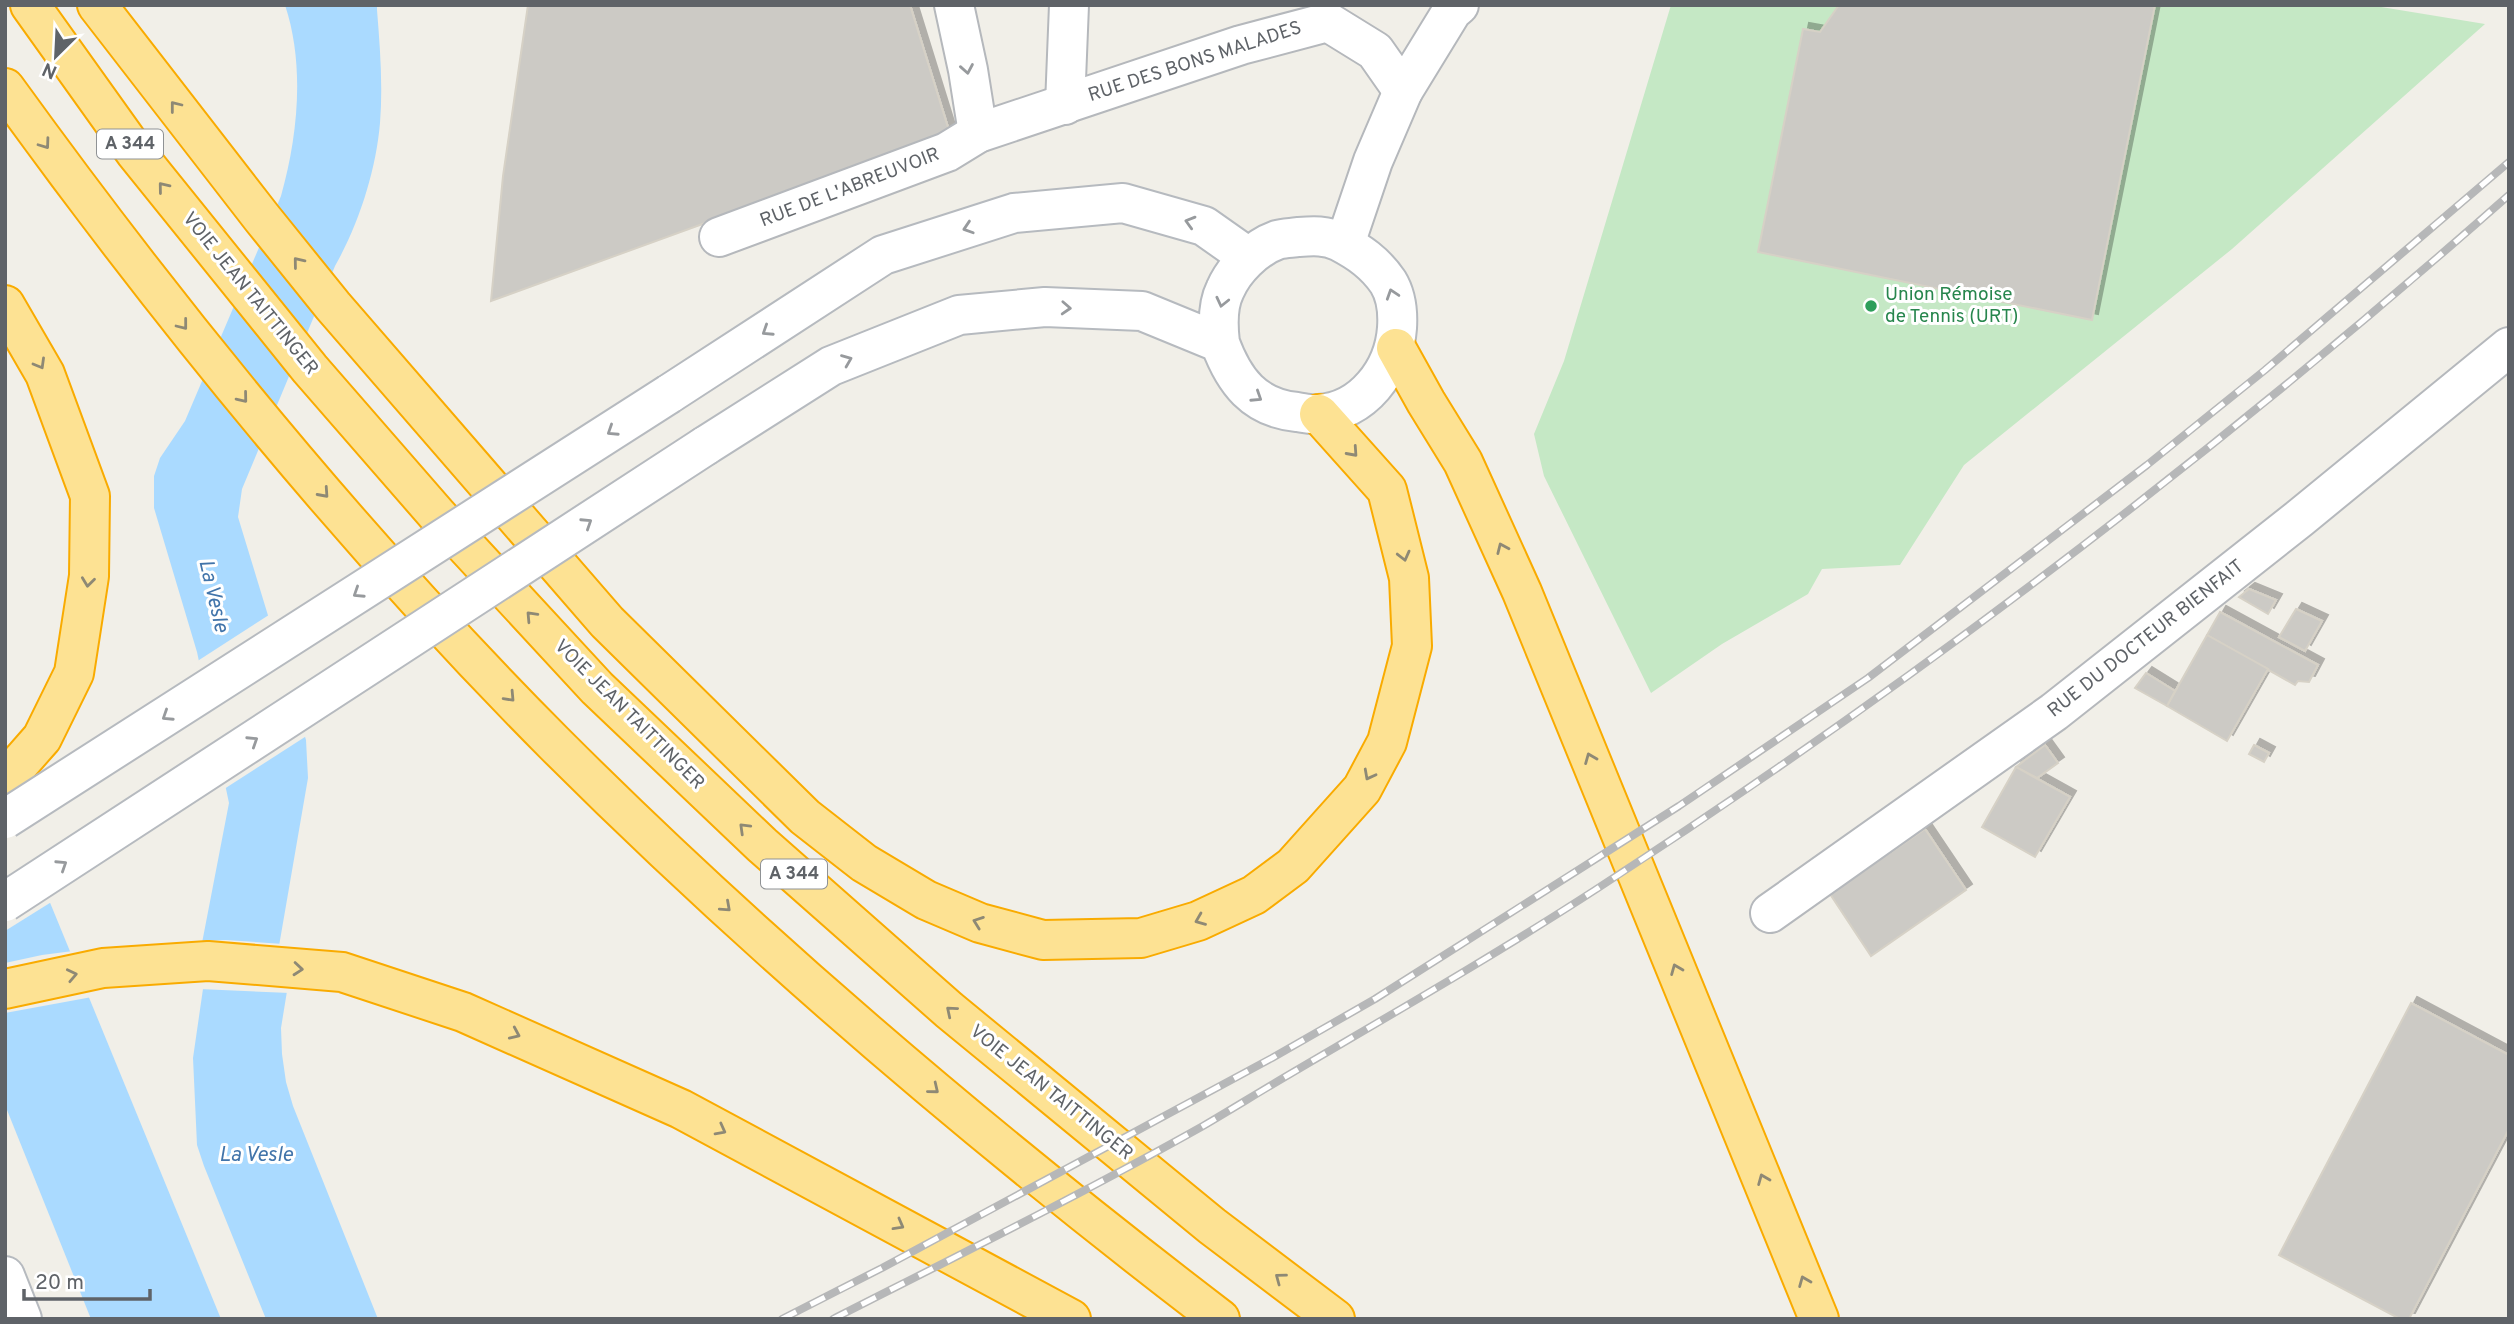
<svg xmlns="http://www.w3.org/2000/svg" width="2514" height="1324" font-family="Overpass,sans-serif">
	<defs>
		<filter id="shadow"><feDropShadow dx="6" dy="-6" stdDeviation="0" flood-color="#0004"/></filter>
	</defs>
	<rect width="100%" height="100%" fill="#f1efe8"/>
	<!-- green -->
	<polygon fill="#c5e8c5" points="1671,5 2369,5 2485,24 2232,249 1964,465 1900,565 1822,569 1808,594 1722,644 1651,693 1544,476 1534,434 1564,361"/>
	<!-- water -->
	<g fill="#aadaff">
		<path d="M 285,5 L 377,5 L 377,10 C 380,47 383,85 380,123 C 376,170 359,224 335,266 L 242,489 L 238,517 L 306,740 L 308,778 L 279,946 L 288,985 L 281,1028 L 282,1054 L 286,1082 L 293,1106 L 378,1319 L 266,1319 L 204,1166 L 197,1145 L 193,1058 L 204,982 L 202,943 L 229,803 L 197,652 L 154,508 L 154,476 L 160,458 L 185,421 L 281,196 C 298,136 305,65 285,5 Z"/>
		<polygon points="5,793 221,1319 91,1319 5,1105"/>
	</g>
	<!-- pier -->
	<g fill="#f1efe8">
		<polygon points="272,613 308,735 221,791 196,662"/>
		<polygon points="5,790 8,792 53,901 5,931"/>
		<polygon points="226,940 283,944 291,985 290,993 199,989 199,941"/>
		<polygon points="73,951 92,997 5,1013 5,963 42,955"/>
	</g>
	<!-- building -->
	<g fill="#cccac5" stroke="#d6d1c6" stroke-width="2" filter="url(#shadow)">
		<polygon points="528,5 910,5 950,134 491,301 503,176"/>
		<polygon points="1839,5 2155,5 2092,320 1758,252 1803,29 1820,32"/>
		<polygon points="2249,589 2276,600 2268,614 2239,597"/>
		<polygon points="2296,609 2322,621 2305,651 2279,637"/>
		<polygon points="2220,612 2318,665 2309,682 2298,681 2295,685 2207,635"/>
		<polygon points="2207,635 2268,669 2227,741 2167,706"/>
		<polygon points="2146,673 2175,691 2167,706 2135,688"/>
		<polygon points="2045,745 2058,763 2037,778 2016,767"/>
		<polygon points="2254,745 2269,753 2264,762 2249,754"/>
		<polygon points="2016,767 2070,797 2035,857 1982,827"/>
		<polygon points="1925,829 1966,890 1871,956 1830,894"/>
		<polygon points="2411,1003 2509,1055 2509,1129 2409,1319 2400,1319 2279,1255"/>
	</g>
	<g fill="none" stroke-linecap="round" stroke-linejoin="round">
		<!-- street casing -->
		<g stroke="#b5b8bc" stroke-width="42">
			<g id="street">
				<polyline points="954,5 968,70 978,133"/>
				<polyline points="1065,105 1069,5"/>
				<polyline points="719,237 947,152 978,133 1241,45 1328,22 1375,51 1403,91 1452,11 1459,5"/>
				<polyline points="1345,244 1373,161 1403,91"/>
				<polyline points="1770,913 2054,712 2300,518 2509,347"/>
			</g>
		</g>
		<!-- secondary casing -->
		<g stroke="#b6babf" stroke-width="42">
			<g id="secondary">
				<polyline points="669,394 883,255 1014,213 1123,203 1204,226 1248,257"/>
				<path d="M 705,446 L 831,366 L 959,315 L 1045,307 L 1142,311 L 1220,343 C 1234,381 1254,408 1297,412 C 1304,413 1311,415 1318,414 C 1363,412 1394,370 1397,328 C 1398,313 1396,295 1388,282 C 1375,263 1359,252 1340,242 C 1326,235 1313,236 1298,237 C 1292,238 1284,238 1277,240 C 1255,248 1234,269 1225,290 C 1217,306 1218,326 1220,343"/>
				<polyline points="5,1276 22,1319"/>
			</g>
		</g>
		<!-- highway casing -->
		<g stroke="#f9ab00" stroke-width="42">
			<g id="highway">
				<polyline points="30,5 135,152 310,369 438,516 597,688 762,845 949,1010 1212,1226 1335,1319"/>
				<polyline points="97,5 262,218 333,306 607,622 805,817 864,863 926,900 980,923 1043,940 1141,938 1198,921 1254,895 1293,866 1362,789 1387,742 1412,646 1409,578 1387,490 1319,414"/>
				<path d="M 5,88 C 172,319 353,541 554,743 C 761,950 987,1141 1220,1319"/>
				<polyline points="5,305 45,374 90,496 89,576 74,673 42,738 5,780"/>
				<polyline points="1396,348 1426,402 1463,462 1522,592 1819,1319"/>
				<polyline points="5,989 103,968 208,961 342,972 463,1012 681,1109 1071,1319"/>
			</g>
		</g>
		<!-- street -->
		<use href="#street" stroke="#fff" stroke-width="38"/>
		<!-- secondary -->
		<use href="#secondary" stroke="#fff" stroke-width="38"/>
		<!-- highway -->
		<use href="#highway" stroke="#fde293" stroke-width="38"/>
		<!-- rail casing -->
		<g stroke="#b6b7b8" stroke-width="8">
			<g id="rail">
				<polyline points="782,1319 882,1268 1272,1058 1375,999 1679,806 1868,678 2147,465 2265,370 2509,162"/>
				<path d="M 833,1319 C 957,1256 1082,1194 1203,1126 C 1232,1109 1261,1091 1290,1074 C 1392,1014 1495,955 1595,890 C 1916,682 2221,449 2509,195"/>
			</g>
		</g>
		<!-- rail -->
		<use href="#rail" stroke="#fff" stroke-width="5" stroke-dasharray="16" stroke-linecap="butt"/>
		<!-- secondary-bridge casing -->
		<g stroke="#b6babf" stroke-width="42" stroke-linecap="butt">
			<g id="secondary-bridge">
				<polyline points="5,819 669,394"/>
				<polyline points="5,902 705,446"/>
			</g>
		</g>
		<!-- secondary-bridge -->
		<use href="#secondary-bridge" stroke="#fff" stroke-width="38"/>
	</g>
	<!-- one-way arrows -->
	<defs><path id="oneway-chevron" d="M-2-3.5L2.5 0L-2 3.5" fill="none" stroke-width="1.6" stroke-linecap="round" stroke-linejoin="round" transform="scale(1.75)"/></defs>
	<g stroke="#979a9d">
		<use href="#oneway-chevron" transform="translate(967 69) rotate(80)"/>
		<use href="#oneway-chevron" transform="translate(1190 222) rotate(-164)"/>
		<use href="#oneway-chevron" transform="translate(968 228) rotate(162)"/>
		<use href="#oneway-chevron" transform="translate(1392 294) rotate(-108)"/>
		<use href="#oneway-chevron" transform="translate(1222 302) rotate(103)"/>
		<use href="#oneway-chevron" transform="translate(1066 308) rotate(3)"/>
		<use href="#oneway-chevron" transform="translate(767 331) rotate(147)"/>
		<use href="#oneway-chevron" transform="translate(847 360) rotate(-22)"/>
		<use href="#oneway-chevron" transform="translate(1257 397) rotate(33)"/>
		<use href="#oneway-chevron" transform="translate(612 431) rotate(147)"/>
		<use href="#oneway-chevron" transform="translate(587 523) rotate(-33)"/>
		<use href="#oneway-chevron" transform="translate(358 593) rotate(147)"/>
		<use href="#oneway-chevron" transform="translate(167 716) rotate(147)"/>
		<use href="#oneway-chevron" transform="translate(253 741) rotate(-33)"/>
		<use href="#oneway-chevron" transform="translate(62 865) rotate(-33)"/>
	</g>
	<g stroke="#8e8975">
		<use href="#oneway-chevron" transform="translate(175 106) rotate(-128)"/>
		<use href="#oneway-chevron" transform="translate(45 144) rotate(54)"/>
		<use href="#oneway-chevron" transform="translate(163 187) rotate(-129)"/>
		<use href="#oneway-chevron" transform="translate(298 262) rotate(-129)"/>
		<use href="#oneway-chevron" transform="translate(183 325) rotate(52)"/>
		<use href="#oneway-chevron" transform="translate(40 364) rotate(60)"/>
		<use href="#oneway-chevron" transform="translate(243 398) rotate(51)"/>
		<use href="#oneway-chevron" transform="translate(1353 452) rotate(48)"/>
		<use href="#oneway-chevron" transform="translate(324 493) rotate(48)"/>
		<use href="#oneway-chevron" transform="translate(1502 548) rotate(-114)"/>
		<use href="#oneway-chevron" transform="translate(1404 556) rotate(76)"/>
		<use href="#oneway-chevron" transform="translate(88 582) rotate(97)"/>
		<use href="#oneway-chevron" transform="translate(531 616) rotate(-133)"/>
		<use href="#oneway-chevron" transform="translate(510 697) rotate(47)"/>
		<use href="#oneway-chevron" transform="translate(1590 758) rotate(-112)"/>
		<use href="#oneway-chevron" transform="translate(1369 775) rotate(118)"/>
		<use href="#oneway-chevron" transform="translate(744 828) rotate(-136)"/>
		<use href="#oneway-chevron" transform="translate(726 907) rotate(42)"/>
		<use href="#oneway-chevron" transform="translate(1200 920) rotate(158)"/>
		<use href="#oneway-chevron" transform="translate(978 922) rotate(-160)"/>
		<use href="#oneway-chevron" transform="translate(298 969) rotate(5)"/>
		<use href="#oneway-chevron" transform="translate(1676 969) rotate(-112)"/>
		<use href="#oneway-chevron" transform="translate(72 975) rotate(-12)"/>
		<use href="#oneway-chevron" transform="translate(951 1011) rotate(-140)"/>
		<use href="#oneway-chevron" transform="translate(515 1034) rotate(24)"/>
		<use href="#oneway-chevron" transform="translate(934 1089) rotate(39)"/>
		<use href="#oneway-chevron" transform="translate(721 1130) rotate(28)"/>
		<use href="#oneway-chevron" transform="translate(1763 1179) rotate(-112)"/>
		<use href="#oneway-chevron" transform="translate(899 1225) rotate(29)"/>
		<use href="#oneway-chevron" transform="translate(1280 1278) rotate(-143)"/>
		<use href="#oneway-chevron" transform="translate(1804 1281) rotate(-112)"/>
	</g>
	<!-- markers -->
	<circle fill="#2e9e5b" stroke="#fff" stroke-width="2.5" cx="1871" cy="306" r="7"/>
	<g text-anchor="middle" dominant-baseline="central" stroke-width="6" stroke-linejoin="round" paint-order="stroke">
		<!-- shield labels -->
		<g fill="#fff" stroke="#8f9295" stroke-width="2">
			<rect x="97" y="129.5" width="66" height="29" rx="5"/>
			<rect x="761" y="859.5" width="66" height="29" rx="5"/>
		</g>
		<g font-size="18" font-weight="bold" fill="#5f6368">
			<text x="130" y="144">A 344</text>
			<text x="794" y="874">A 344</text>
		</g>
		<!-- street labels -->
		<g font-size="19" fill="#5f6368" stroke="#fff">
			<text transform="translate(1195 62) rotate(-18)">RUE DES BONS MALADES</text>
			<text transform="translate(850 188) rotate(-21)">RUE DE L'ABREUVOIR</text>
			<text transform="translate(250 294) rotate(51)">VOIE JEAN TAITTINGER</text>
			<text transform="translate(2146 639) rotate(-38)">RUE DU DOCTEUR BIENFAIT</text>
			<text transform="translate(629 715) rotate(45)">VOIE JEAN TAITTINGER</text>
			<text transform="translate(1051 1093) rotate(39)">VOIE JEAN TAITTINGER</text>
		</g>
		<!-- leisure labels -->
		<g font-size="19" fill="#27864d" stroke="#fff" text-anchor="start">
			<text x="1885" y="295">Union Rémoise<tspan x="1885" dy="22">de Tennis (URT)</tspan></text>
		</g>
		<!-- water labels -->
		<g font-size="21" font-style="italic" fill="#4174aa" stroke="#fff">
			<text transform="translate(213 596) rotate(77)">La Vesle</text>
			<text x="256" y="1155">La Vesle</text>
		</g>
	</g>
	<!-- border -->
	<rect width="2514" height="1324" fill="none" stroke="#5f6368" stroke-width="14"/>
	<!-- north arrow -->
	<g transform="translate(56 56) rotate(204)" stroke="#ffffff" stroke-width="5" paint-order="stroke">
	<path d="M0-5L12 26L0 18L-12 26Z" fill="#5f6368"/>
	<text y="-10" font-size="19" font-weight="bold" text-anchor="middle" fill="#5f6368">N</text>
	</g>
	<!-- scale -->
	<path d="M24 1289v10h126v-10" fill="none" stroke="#5f6368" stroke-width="3.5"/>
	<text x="35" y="1289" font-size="21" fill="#5f6368" stroke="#ffffff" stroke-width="5" paint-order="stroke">20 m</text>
</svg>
